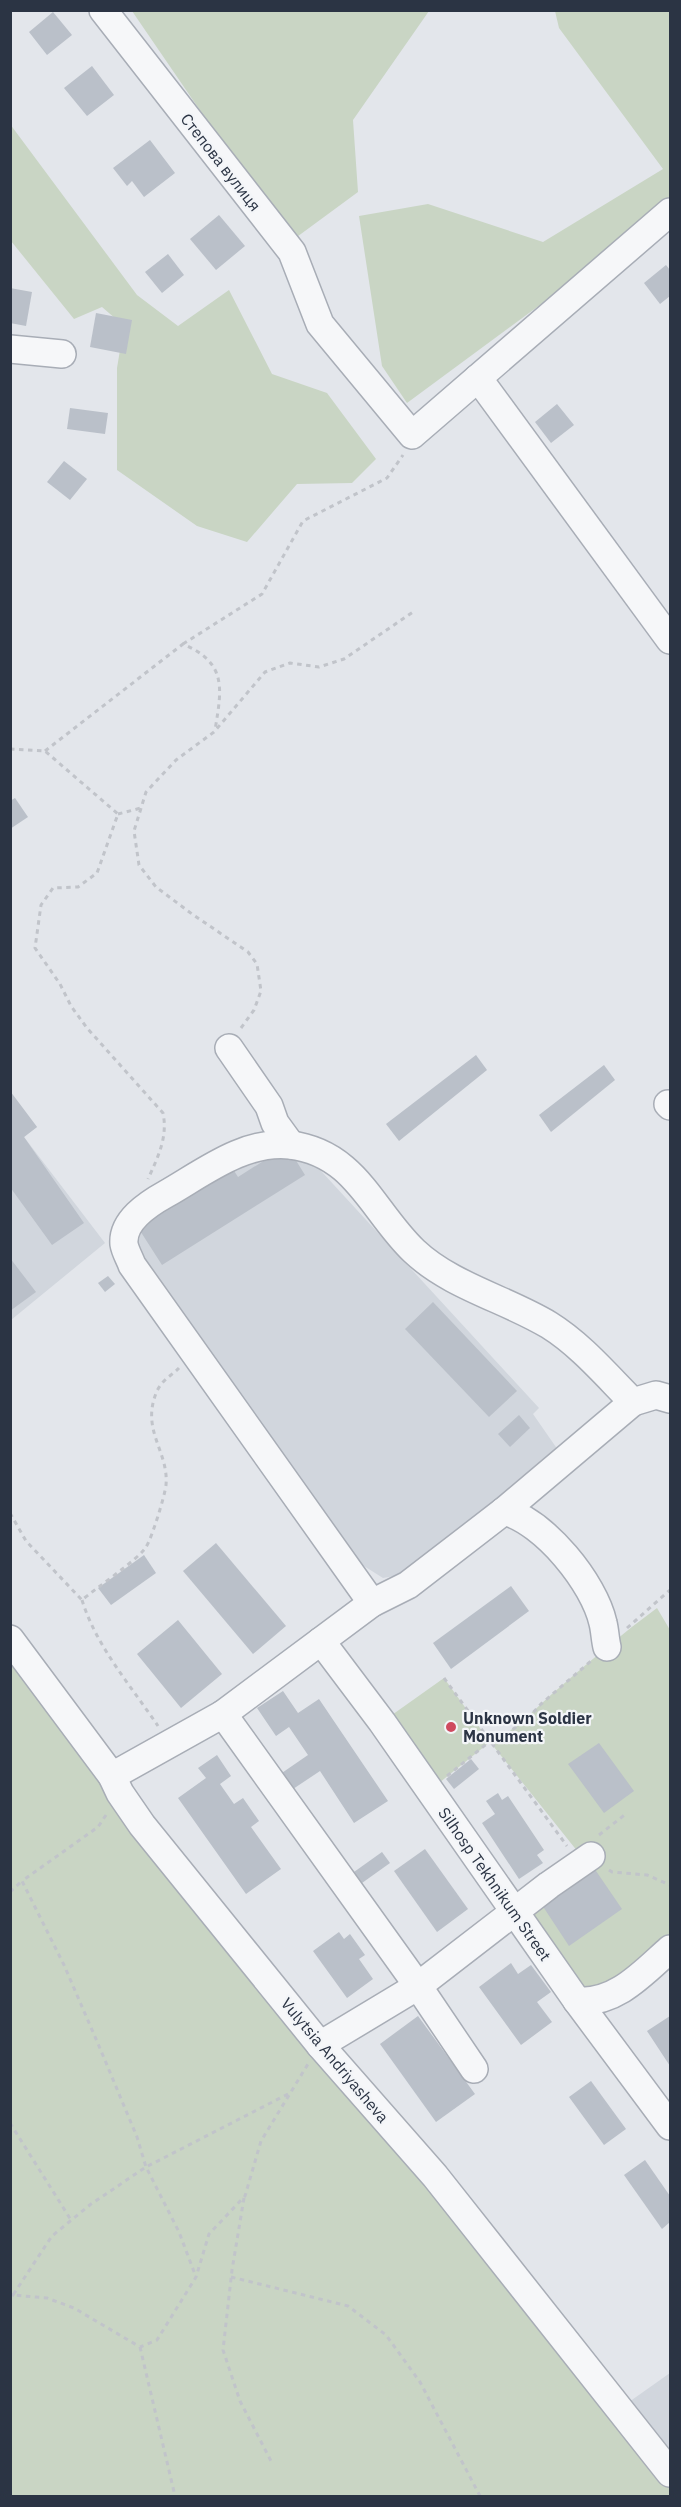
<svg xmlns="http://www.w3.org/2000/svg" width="681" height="2507" font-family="'IBM Plex Sans',sans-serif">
	<rect width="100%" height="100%" fill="#e3e6eb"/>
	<!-- built -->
	<g fill="#d1d6dd">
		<polygon points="10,1091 37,1127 24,1137 105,1243 11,1320"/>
		<polygon points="279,1146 311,1160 539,1408 533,1414 558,1450 406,1574 383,1578 356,1561 135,1248 134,1223 227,1163"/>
		<polygon points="670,2373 670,2458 629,2402"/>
	</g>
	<!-- green -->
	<g fill="#c9d5c4">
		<polygon points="132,11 429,11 353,120 358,192 290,242"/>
		<polygon points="555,11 670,11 670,201 586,271 407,403 382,366 359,216 428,204 543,242 663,169 559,28"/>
		<polygon points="10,124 137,295 178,326 229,290 272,374 327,393 376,459 352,483 297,484 247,542 197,526 117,470 117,368 124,326 102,307 74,319 11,241"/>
		<path d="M 657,1608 L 670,1630 L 670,1949 L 588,2002 L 515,1912 L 582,1857 L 490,1742 L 429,1791 L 382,1722 L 444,1678 L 490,1742 C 518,1730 536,1707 559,1688 C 591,1660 623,1633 657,1608 Z"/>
		<polygon points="10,1639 670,2482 670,2496 11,2496"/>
	</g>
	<!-- building -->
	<g fill="#bac0c9">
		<polygon points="53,12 72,35 47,55 29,32"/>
		<polygon points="92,66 114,95 87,116 64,88"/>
		<polygon points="150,140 175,173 144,197 132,181 127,186 113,168"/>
		<polygon points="219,215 245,246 216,270 190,239"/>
		<polygon points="168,254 184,275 162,293 145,272"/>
		<polygon points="666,265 670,270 670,296 660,304 644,283"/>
		<polygon points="10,288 32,292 26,326 10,323"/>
		<polygon points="96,313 132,320 126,354 90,347"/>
		<polygon points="557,404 574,425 551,443 535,422"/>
		<polygon points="70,408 108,413 105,434 67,429"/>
		<polygon points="64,461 87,479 70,500 47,482"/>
		<polygon points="15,798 28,817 10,829 10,801"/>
		<polygon points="476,1055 487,1070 399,1141 386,1124"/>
		<polygon points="604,1065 615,1080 551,1132 539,1115"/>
		<polygon points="10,1091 37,1127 24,1137 84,1223 52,1245 10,1187"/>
		<polygon points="287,1146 305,1175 162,1265 137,1226 231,1166 238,1177"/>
		<polygon points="10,1258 36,1292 10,1311"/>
		<polygon points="108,1276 115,1284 105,1292 98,1283"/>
		<polygon points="433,1302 517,1391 489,1417 405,1329"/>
		<polygon points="519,1415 530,1428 510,1447 498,1434"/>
		<polygon points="216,1543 286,1626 253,1654 183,1571"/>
		<polygon points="144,1555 156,1573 111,1605 98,1588"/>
		<polygon points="511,1586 529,1611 451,1669 433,1643"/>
		<polygon points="178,1620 222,1674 181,1708 137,1654"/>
		<polygon points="283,1691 298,1713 319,1699 388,1801 354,1823 320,1771 287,1793 276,1777 308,1755 289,1727 276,1736 257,1708"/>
		<polygon points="599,1743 634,1791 604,1813 568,1764"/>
		<polygon points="217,1755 231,1776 220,1784 234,1804 243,1798 259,1821 251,1827 281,1869 246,1894 178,1798 206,1778 198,1768"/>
		<polygon points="471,1759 479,1769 454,1789 446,1779"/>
		<polygon points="498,1793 502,1800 508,1796 544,1850 537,1855 543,1863 519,1879 482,1823 495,1814 486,1801"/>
		<polygon points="425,1849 468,1909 437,1932 394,1871"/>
		<polygon points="382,1852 390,1863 362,1883 354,1872"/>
		<polygon points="594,1868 622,1909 569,1946 542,1905"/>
		<polygon points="339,1932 344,1939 350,1934 365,1955 359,1959 373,1979 347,1998 313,1951"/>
		<polygon points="511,1963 518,1974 531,1965 551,1992 537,2002 552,2022 521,2045 479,1987"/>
		<polygon points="418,2016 475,2094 436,2122 380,2044"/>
		<polygon points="670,2016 670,2066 647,2031"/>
		<polygon points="591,2081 626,2129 604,2145 569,2097"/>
		<polygon points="645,2160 670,2196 670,2222 662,2229 624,2175"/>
	</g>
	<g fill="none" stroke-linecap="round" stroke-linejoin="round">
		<!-- minor casing -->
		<g stroke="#a8adb6" stroke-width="30">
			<g id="minor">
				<polyline points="103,10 292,252 320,324 412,435 670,212"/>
				<polyline points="10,349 62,354"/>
				<polyline points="478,378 670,640"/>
				<polyline points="229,1048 269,1106 275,1123 291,1145"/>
				<polyline points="668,1104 670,1106"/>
				<path d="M 504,1511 C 545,1522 594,1583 603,1623 C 605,1631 605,1639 607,1647"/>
				<path d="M 372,1603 L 132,1265 C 130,1259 125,1251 124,1244 C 122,1221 148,1204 166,1194 C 203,1173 244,1140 290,1145 C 356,1153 372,1211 414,1251 C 451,1286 506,1299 549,1325 C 581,1345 606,1375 633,1402 L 656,1395 L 670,1399"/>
				<polyline points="10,1639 112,1776 120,1793 142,1825 320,2045 435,2176 670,2473"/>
				<polyline points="321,1641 382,1722 577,2001 670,2126"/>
				<polyline points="223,1714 418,1986 474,2069"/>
				<polyline points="112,1776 223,1714 372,1603 408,1585 504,1511 633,1402"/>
				<path d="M 577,2001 C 616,2004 643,1973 670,1949"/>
				<polyline points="320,2045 418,1986 549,1885 591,1856"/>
			</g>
		</g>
		<!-- path -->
		<g stroke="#c1c4ca" stroke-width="3" stroke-dasharray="4.5 4.5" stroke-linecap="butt">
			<polyline points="183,644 262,594 303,521 387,478 403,455"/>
			<path d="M 10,749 L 45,751 L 118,814 L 97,873 L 78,887 L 53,888 L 41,905 L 35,948 L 60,984 L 71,1006 L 87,1028 L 163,1113 C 168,1137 158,1157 148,1179"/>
			<path d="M 45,751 L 183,644 C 227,663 222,688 215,730"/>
			<polyline points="118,814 141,808"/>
			<polyline points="241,1028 254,1010 261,991 257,964 248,952 192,914 156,887 139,865 134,831 146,792 176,760 214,732 265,672 290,663 319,667 344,659 413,612"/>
			<path d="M 10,1513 L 26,1541 L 82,1600 C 96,1588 139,1559 146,1547 C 152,1538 165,1495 166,1485 C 169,1451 140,1430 157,1391 C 162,1380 171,1376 179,1368"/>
			<path d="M 82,1600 C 96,1646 131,1686 158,1726"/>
			<polyline points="627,1628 670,1590"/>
			<polyline points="444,1678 567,1846"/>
			<polyline points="447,1776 489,1742 505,1735 527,1719 541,1704 591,1661"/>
			<polyline points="106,1815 98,1827 22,1881 64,1965 99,2046 137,2137 146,2167 179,2232 196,2277"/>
			<polyline points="599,1835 627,1813"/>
			<polyline points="609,1870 612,1872 647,1875 670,1885"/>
			<polyline points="10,1892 22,1881"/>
			<polyline points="288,2094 146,2167 91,2204 52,2236 13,2295 47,2298 74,2308 140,2347 157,2340 196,2277 209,2234 245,2196 261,2141 308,2064"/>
			<polyline points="10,2123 71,2220"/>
			<polyline points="244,2198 232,2270 223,2350 240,2401 272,2463"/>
			<polyline points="231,2277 348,2306 386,2335 420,2382 480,2496"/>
			<polyline points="10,2294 13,2295 10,2300"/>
			<polyline points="140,2347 175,2496"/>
		</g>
		<!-- minor -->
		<use href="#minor" stroke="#f6f7f9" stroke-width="27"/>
	</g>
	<!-- markers -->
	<circle fill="#cf4a5f" stroke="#f3f5f8" stroke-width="2" cx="451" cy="1727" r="6"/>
	<g text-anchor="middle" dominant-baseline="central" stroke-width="4.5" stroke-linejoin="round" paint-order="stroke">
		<!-- street labels -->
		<g font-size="16" fill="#2b3444" stroke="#f3f5f8">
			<text transform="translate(221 162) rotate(52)">Степова вулиця</text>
			<text transform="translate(495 1884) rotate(55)">Silhosp Tekhnikum Street</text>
			<text transform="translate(335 2060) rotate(50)">Vulytsia Andriyasheva</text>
		</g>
		<!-- poi labels -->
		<g font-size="16" font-weight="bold" fill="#2b3444" stroke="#f3f5f8" text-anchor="start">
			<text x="463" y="1718">Unknown Soldier<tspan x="463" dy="18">Monument</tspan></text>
		</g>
	</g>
	<!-- border -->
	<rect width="681" height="2507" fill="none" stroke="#2b3444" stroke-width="24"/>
</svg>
